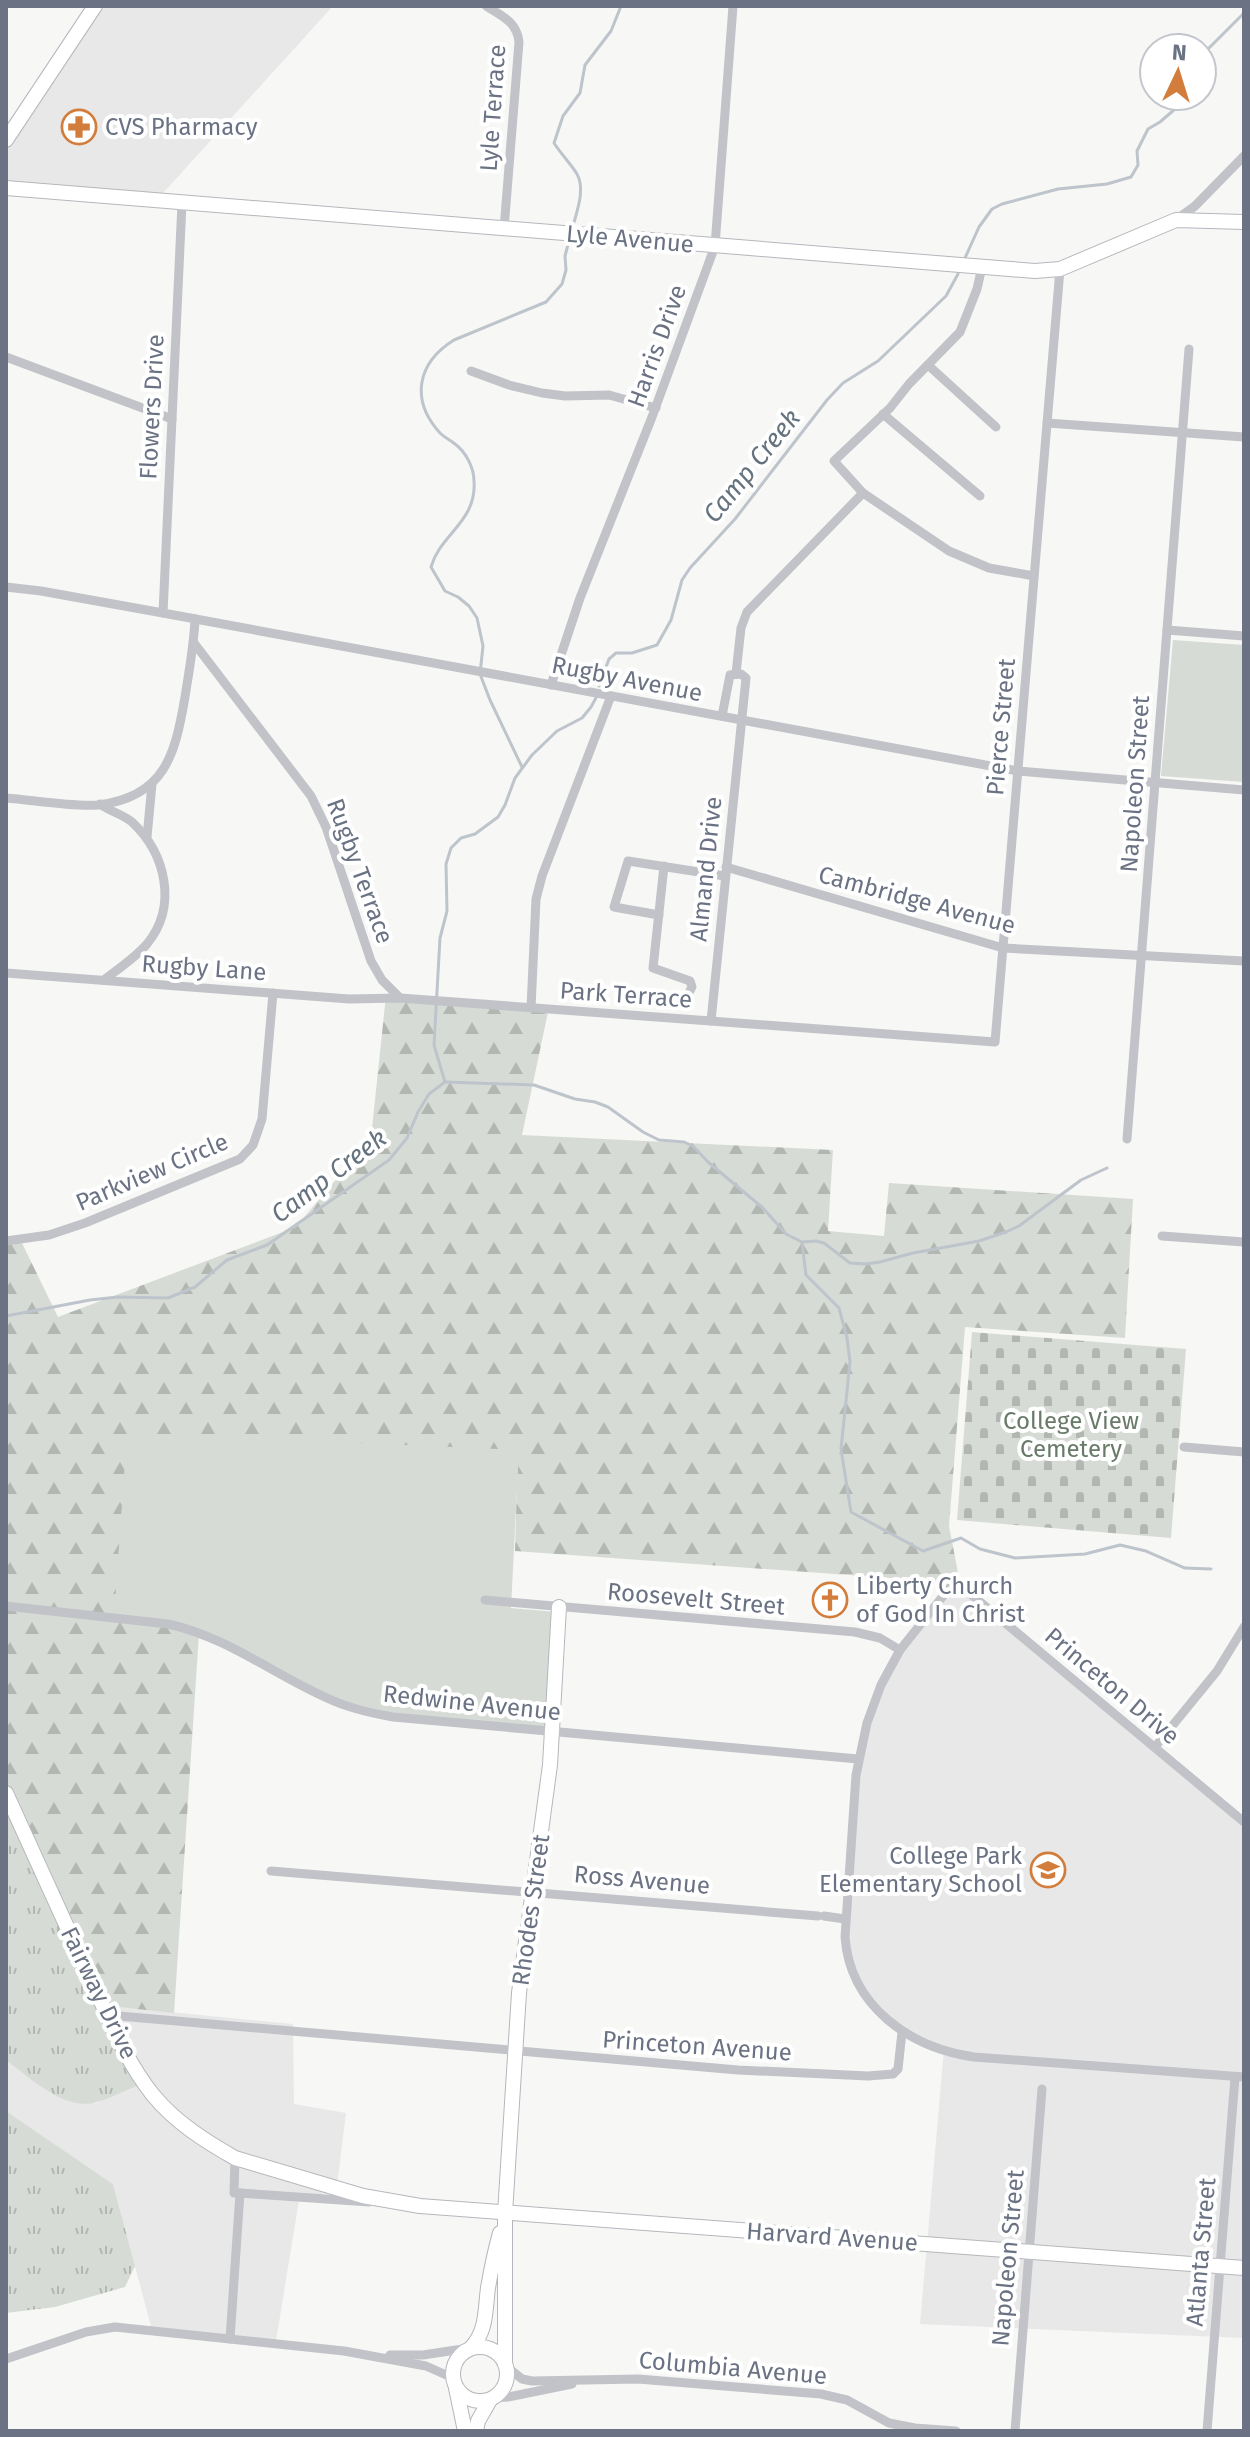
<svg xmlns="http://www.w3.org/2000/svg" width="1250" height="2437" font-family="'Fira Sans',sans-serif">
	<defs>
		<pattern id="grass-tufts" width="24" height="20" patternUnits="userSpaceOnUse" patternTransform="scale(2)"><rect width="24" height="20" fill="#d6dcd5"/><path d="M3 7l-1-3M5 7V3M7 7l1-3M15 17l-1-3M17 17v-4M19 17l1-3" fill="none" stroke="#b2b7b2"/></pattern>
		<pattern id="forest-firs" width="22" height="20" patternUnits="userSpaceOnUse" patternTransform="scale(2)"><rect width="22" height="20" fill="#d6dcd5"/><path d="M5 1l3.5 6h-7zM16 11l3.5 6h-7z" fill="#b2b7b2"/></pattern>
		<pattern id="cemetery-stones" width="16" height="16" patternUnits="userSpaceOnUse" patternTransform="scale(2)"><rect width="16" height="16" fill="#d6dcd5"/><path d="M2 7V4a2 2 0 0 1 4 0v3zM10 15v-3a2 2 0 0 1 4 0v3z" fill="#b2b7b2"/></pattern>
	</defs>
	<rect width="100%" height="100%" fill="#f7f7f5"/>
	<!-- built -->
	<g fill="#e8e8e8">
		<polygon points="96,6 333,6 154,203 6,188 6,141"/>
		<polygon points="960,1583 1244,1822 1244,2338 920,2324 944,2049 907,2037 865,1990 849,1953 848,1919 861,1757 885,1678 916,1630"/>
		<polygon points="109,2006 293,2024 294,2104 346,2113 336,2194 300,2194 276,2341 152,2330 113,2184 6,2111 6,2064 8,2062 50,2091 96,2103 126,2089 144,2084"/>
	</g>
	<!-- grass -->
	<g fill="url(#grass-tufts)">
		<path d="M 6,1792 L 144,2084 C 127,2088 113,2098 97,2102 C 66,2112 32,2079 8,2062 L 6,2064 Z"/>
		<polygon points="6,2111 113,2184 135,2266 125,2287 55,2307 6,2313"/>
	</g>
	<!-- forest -->
	<polygon fill="url(#forest-firs)" points="386,995 548,1012 522,1135 833,1150 828,1231 884,1236 889,1183 1133,1199 1125,1338 965,1327 949,1526 960,1583 515,1551 518,1450 199,1634 174,2013 109,2006 6,1792 6,1240 20,1239 58,1317 296,1227 371,1138"/>
	<!-- cemetery -->
	<polygon fill="url(#cemetery-stones)" points="972,1332 1186,1349 1171,1538 957,1520"/>
	<!-- park -->
	<g fill="#d6dcd5">
		<polygon points="1173,640 1244,645 1244,782 1161,776"/>
		<polygon points="127,1433 519,1450 511,1608 557,1612 549,1734 394,1714 336,1699 199,1634 114,1617"/>
	</g>
	<g fill="none" stroke-linecap="round" stroke-linejoin="round">
		<!-- stream -->
		<g stroke="#bec4cb" stroke-width="3">
			<polyline points="1202,55 1244,13"/>
			<path d="M 572,230 C 576,213 586,190 577,174 C 571,164 561,154 554,143 L 563,116 L 580,93 L 585,65 L 611,31 L 621,6"/>
			<polyline points="965,258 979,227 992,209 1002,204 1058,189 1107,184 1131,177 1138,165 1137,151 1148,129 1160,122 1175,109 1180,96"/>
			<polyline points="599,686 609,659 616,653 632,653 657,645 671,620 682,580 690,568 735,519 827,400 843,383 878,361 946,296 958,274"/>
			<path d="M 522,767 L 490,700 L 480,674 L 483,646 L 477,618 L 469,606 L 458,597 L 445,591 L 431,567 C 440,534 477,522 474,481 C 474,468 466,452 455,444 C 450,440 445,438 440,433 C 410,400 417,363 454,340 L 546,302 L 562,284 L 566,270 L 565,256 L 570,237"/>
			<polyline points="445,1082 534,1085 575,1099 595,1102 608,1107 643,1132 659,1140 684,1142 693,1146 708,1162 763,1208 786,1234 802,1242 816,1241 824,1243 850,1263 866,1264 880,1262 913,1253 979,1241 1006,1232 1019,1226 1081,1180 1107,1168"/>
			<polyline points="445,1082 434,1045 440,938 447,911 446,864 451,848 461,838 475,834 498,817 505,805 515,778 532,755 557,731 582,718 591,707 597,696"/>
			<polyline points="802,1243 806,1275 839,1308 847,1338 850,1362 841,1449 851,1512 923,1551 961,1538 980,1549 1015,1558 1085,1554 1120,1545 1146,1551 1185,1568 1211,1569"/>
			<polyline points="6,1316 90,1300 118,1297 168,1298 195,1287 227,1260 267,1245 389,1160 407,1138 418,1112 429,1094 445,1082"/>
		</g>
		<!-- secondary casing -->
		<g stroke="#b4b7bc" stroke-width="16">
			<g id="secondary">
				<polyline points="6,140 95,6"/>
				<polyline points="6,188 1035,271 1060,269 1176,220 1244,222"/>
				<path d="M 6,1793 C 33,1852 60,1912 87,1971 C 107,2013 124,2059 153,2095 C 175,2122 205,2141 235,2158 L 363,2196 L 420,2206 L 1244,2268"/>
				<circle cx="480" cy="2374" r="27"/>
				<path d="M 471,2348 C 487,2331 485,2310 488,2288 C 491,2270 495,2251 500,2233"/>
				<polyline points="505,2364 505,2213 519,1993 550,1765 559,1607"/>
				<polyline points="456,2388 465,2431"/>
				<polyline points="476,2431 478,2421 490,2400"/>
			</g>
		</g>
		<!-- street -->
		<g stroke="#c1c3c8" stroke-width="9">
			<path d="M 486,6 C 502,16 517,22 519,42 L 504,229"/>
			<polyline points="1177,219 1195,206 1244,156"/>
			<polyline points="982,267 977,289 960,332 909,384 890,408 834,461 863,493 949,551 989,568 1034,576"/>
			<polyline points="6,357 172,419"/>
			<polyline points="928,365 996,427"/>
			<polyline points="471,371 509,385 542,393 565,396 609,395 656,408"/>
			<polyline points="883,414 980,496"/>
			<polyline points="1047,423 1244,437"/>
			<polyline points="6,587 41,591 163,613 1018,771 1244,790"/>
			<polyline points="163,613 182,203"/>
			<polyline points="1167,630 1244,636"/>
			<polyline points="194,643 311,796 326,827 371,961 382,980 400,998"/>
			<polyline points="736,673 741,628 747,612 863,493"/>
			<polyline points="551,685 580,598 652,417 715,246 733,6"/>
			<path d="M 6,798 C 33,800 71,807 98,805 C 165,797 175,755 185,697 C 189,671 194,645 195,619"/>
			<path d="M 100,804 C 109,811 122,814 132,822 C 166,854 178,906 147,944 C 135,958 118,969 104,980"/>
			<polyline points="147,837 152,784"/>
			<polyline points="664,866 653,968 690,981 692,987 684,1002"/>
			<polyline points="726,867 1003,948 1244,961"/>
			<polyline points="659,915 614,907 628,861 725,876"/>
			<polyline points="6,973 349,999 400,998 995,1042 1060,269"/>
			<polyline points="531,1008 536,899 542,876 611,696"/>
			<polyline points="711,1021 746,678 741,674 730,675 722,716"/>
			<polyline points="1127,1139 1189,349"/>
			<polyline points="1162,1236 1244,1242"/>
			<polyline points="6,1241 49,1235 85,1223 240,1159 253,1145 262,1119 273,993"/>
			<polyline points="1184,1447 1244,1452"/>
			<polyline points="485,1600 855,1632 880,1638 900,1650"/>
			<path d="M 6,1606 L 168,1624 C 227,1637 273,1674 327,1698 C 348,1708 370,1713 393,1717 L 858,1759"/>
			<polyline points="1155,1747 1217,1671 1244,1627"/>
			<path d="M 1244,1822 L 955,1581 L 900,1650 L 881,1685 L 867,1723 L 856,1775 L 845,1937 C 850,2006 910,2048 974,2057 L 1244,2077"/>
			<polyline points="271,1871 818,1916"/>
			<polyline points="824,1916 845,1919"/>
			<polyline points="108,2015 738,2070 868,2076 893,2074 898,2069 902,2032"/>
			<polyline points="240,2193 369,2202"/>
			<polyline points="230,2339 240,2193 234,2193 235,2158"/>
			<polyline points="390,2355 423,2355 469,2348"/>
			<polyline points="6,2359 86,2332 115,2327 344,2351 426,2366 453,2378"/>
			<polyline points="506,2366 522,2379 532,2381 638,2379 821,2394 847,2400 889,2423 915,2428 956,2431"/>
			<polyline points="494,2398 508,2397 572,2384"/>
			<polyline points="1015,2431 1042,2089"/>
			<polyline points="1207,2431 1235,2077"/>
		</g>
		<!-- secondary -->
		<use href="#secondary" stroke="#fff" stroke-width="14"/>
	</g>
	<!-- icons -->
	<defs>
		<g id="pharmacy-ring" transform="scale(1.8)"><circle r="9.5" fill="#fff" stroke="#d27d3b" stroke-width="1.5"/><path d="M-2-6h4v4h4v4h-4v4h-4v-4h-4v-4h4Z" fill="#d27d3b"/></g>
		<g id="church-ring" transform="scale(1.8)"><circle r="9.5" fill="#fff" stroke="#d27d3b" stroke-width="1.5"/><path d="M-1.2-6h2.4v3.5h3.3v2.4h-3.3V6h-2.4V-.1h-3.3v-2.4h3.3Z" fill="#d27d3b"/></g>
		<g id="school-ring" transform="scale(1.8)"><circle r="9.5" fill="#fff" stroke="#d27d3b" stroke-width="1.5"/><path d="M0-5L7-2L0 1L-7-2ZM-4 1L0 2.5L4 1V4Q0 6-4 4Z" fill="#d27d3b"/></g>
	</defs>
	<g fill-rule="evenodd">
		<use href="#pharmacy-ring" x="79" y="127"/>
		<use href="#church-ring" x="830" y="1600"/>
		<use href="#school-ring" x="1048" y="1870"/>
	</g>
	<g text-anchor="middle" dominant-baseline="central" stroke-width="8" stroke-linejoin="round" paint-order="stroke">
		<!-- street labels -->
		<g font-size="24" fill="#6a7283" stroke="#fff">
			<text transform="translate(493 108) rotate(-86)">Lyle Terrace</text>
			<text transform="translate(630 239) rotate(5)">Lyle Avenue</text>
			<text transform="translate(657 346) rotate(-70)">Harris Drive</text>
			<text transform="translate(152 407) rotate(-87)">Flowers Drive</text>
			<text transform="translate(627 679) rotate(11)">Rugby Avenue</text>
			<text transform="translate(1001 727) rotate(-85)">Pierce Street</text>
			<text transform="translate(1135 784) rotate(-86)">Napoleon Street</text>
			<text transform="translate(706 869) rotate(-84)">Almand Drive</text>
			<text transform="translate(360 871) rotate(70)">Rugby Terrace</text>
			<text transform="translate(917 900) rotate(15)">Cambridge Avenue</text>
			<text transform="translate(204 968) rotate(4)">Rugby Lane</text>
			<text transform="translate(626 995) rotate(4)">Park Terrace</text>
			<text transform="translate(152 1172) rotate(-23)">Parkview Circle</text>
			<text transform="translate(696 1599) rotate(5)">Roosevelt Street</text>
			<text transform="translate(1112 1686) rotate(40)">Princeton Drive</text>
			<text transform="translate(472 1703) rotate(6)">Redwine Avenue</text>
			<text transform="translate(642 1880) rotate(5)">Ross Avenue</text>
			<text transform="translate(531 1910) rotate(-82)">Rhodes Street</text>
			<text transform="translate(99 1993) rotate(64)">Fairway Drive</text>
			<text transform="translate(697 2046) rotate(4)">Princeton Avenue</text>
			<text transform="translate(832 2237) rotate(4)">Harvard Avenue</text>
			<text transform="translate(1201 2252) rotate(-85)">Atlanta Street</text>
			<text transform="translate(1008 2258) rotate(-85)">Napoleon Street</text>
			<text transform="translate(733 2368) rotate(5)">Columbia Avenue</text>
		</g>
		<!-- poi labels -->
		<g font-size="24" fill="#6a7283" stroke="#fff" text-anchor="start">
			<text x="105" y="127">CVS Pharmacy</text>
			<text x="856" y="1586">Liberty Church<tspan x="856" dy="28">of God In Christ</tspan></text>
			<text x="1022" y="1856" text-anchor="end">College Park<tspan x="1022" dy="28">Elementary School</tspan></text>
		</g>
		<!-- park labels -->
		<g font-size="24" fill="#687b68" stroke="#fff">
			<text x="1071" y="1421">College View<tspan x="1071" dy="28">Cemetery</tspan></text>
		</g>
		<!-- water labels -->
		<g font-size="26" font-style="italic" fill="#65737f" stroke="#fff">
			<text transform="translate(752 466) rotate(-51)">Camp Creek</text>
			<text transform="translate(329 1176) rotate(-37)">Camp Creek</text>
		</g>
	</g>
	<!-- border -->
	<rect width="1250" height="2437" fill="none" stroke="#6a7283" stroke-width="16"/>
	<!-- north arrow -->
	<g transform="translate(1178 72) rotate(4)"><circle r="38" fill="#ffffff" stroke="#c3c7cd" stroke-width="2"/>
	<path d="M0-6L14 30L0 20L-14 30Z" fill="#d27d3b"/>
	<text y="-12" font-size="22" font-weight="bold" text-anchor="middle" fill="#6a7283">N</text>
	</g>
</svg>
